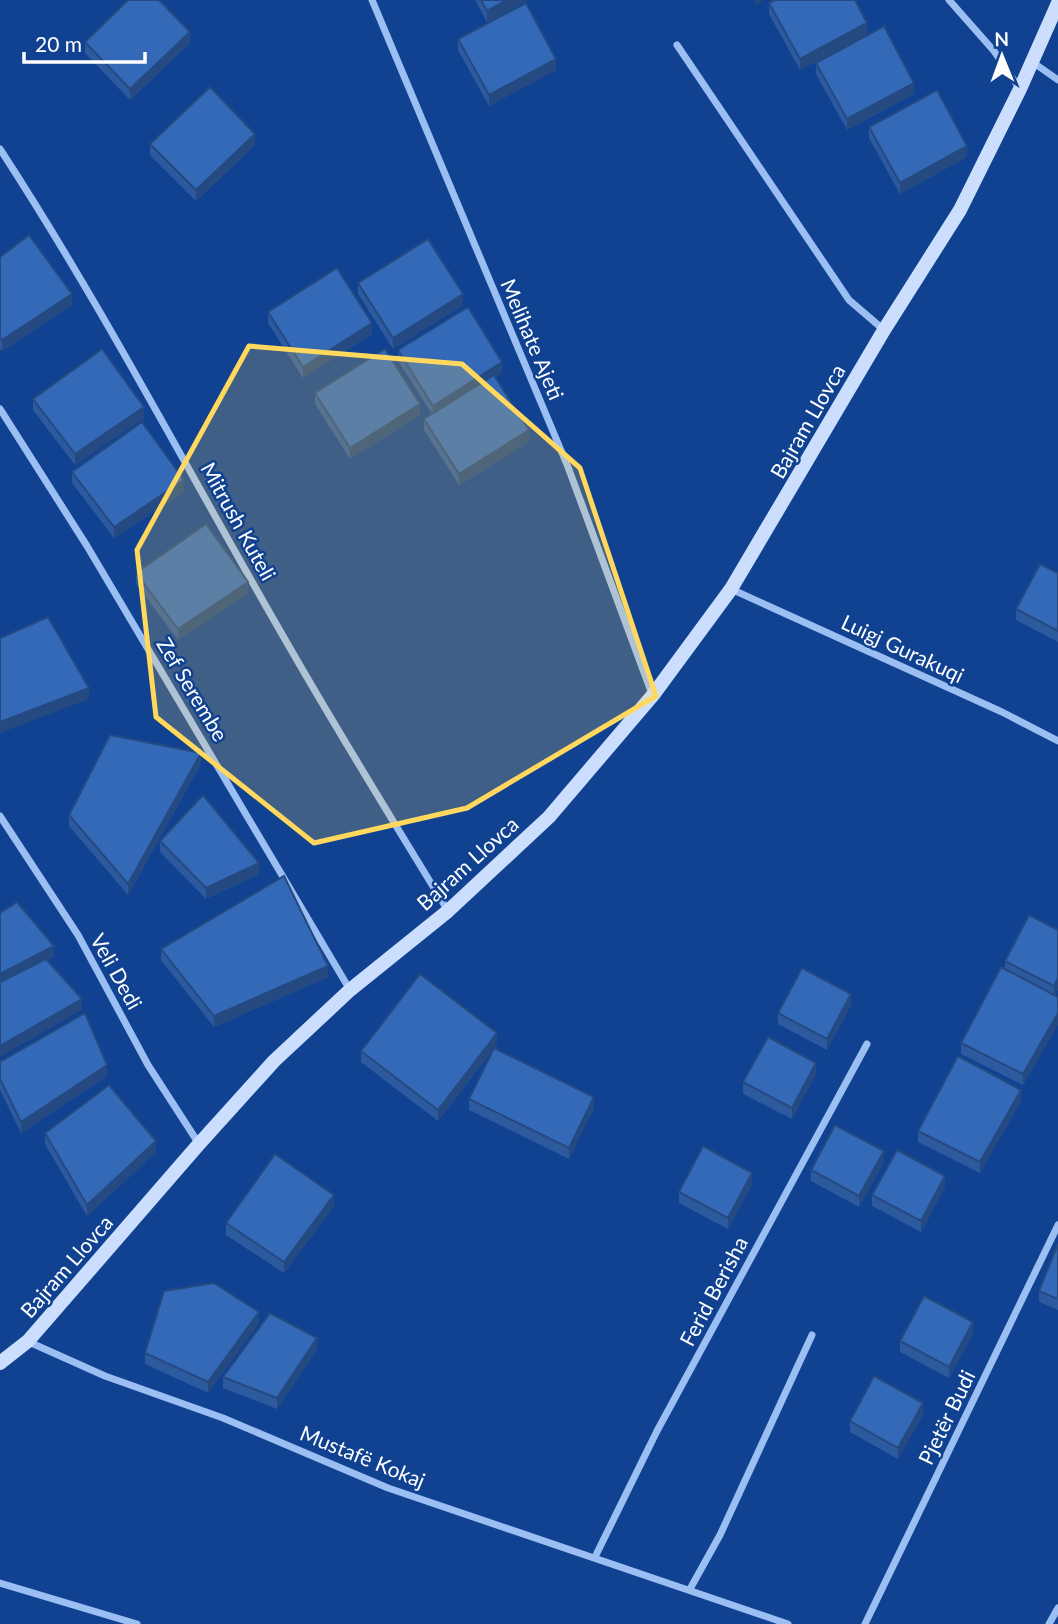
<svg xmlns="http://www.w3.org/2000/svg" width="1058" height="1624" font-family="Lato,sans-serif">
	<rect width="100%" height="100%" fill="#104291"/>
	<g fill="none" stroke-linecap="round" stroke-linejoin="round">
		<!-- street -->
		<g stroke="#9bbff3" stroke-width="7">
			<polyline points="372,0 568,467 652,694"/>
			<polyline points="949,0 994,51 1020,89"/>
			<polyline points="677,45 849,300 884,330"/>
			<polyline points="1031,61 1058,80"/>
			<path d="M 0,149 C 105,310 193,481 290,648 C 341,737 395,824 448,911"/>
			<polyline points="0,409 87,546 350,990"/>
			<polyline points="731,589 1002,712 1058,741"/>
			<polyline points="0,816 78,935 148,1065 199,1144"/>
			<polyline points="29,1342 105,1376 223,1418 388,1488 788,1624"/>
			<polyline points="595,1557 657,1431 867,1044"/>
			<polyline points="0,1583 137,1624"/>
			<polyline points="690,1589 720,1535 812,1335"/>
			<polyline points="865,1624 1058,1225"/>
			<polyline points="1049,1624 1058,1608"/>
		</g>
		<!-- secondary -->
		<polyline stroke="#cbdefd" stroke-width="14" points="0,1363 28,1341 199,1144 274,1061 350,990 448,911 549,817 653,695 731,589 884,330 960,210 1020,89 1058,3"/>
	</g>
	<!-- wall -->
	<g fill="#2d5a9e">
		<polygon points="475,0 528,0 487,22"/>
		<polygon points="769,3 867,34 800,70 769,14"/>
		<polygon points="458,39 556,70 489,106 458,50"/>
		<polygon points="85,42 190,43 130,100 85,53"/>
		<polygon points="816,63 914,94 847,130 816,74"/>
		<polygon points="869,127 967,157 900,194 869,138"/>
		<polygon points="150,144 255,145 196,201 150,155"/>
		<polygon points="0,257 72,305 2,351 0,349"/>
		<polygon points="358,283 463,305 393,349 358,294"/>
		<polygon points="268,312 372,334 303,378 268,323"/>
		<polygon points="398,350 502,373 495,377 529,442 459,485 424,430 424,419 432,414 398,361"/>
		<polygon points="315,393 420,415 350,459 315,404"/>
		<polygon points="33,399 144,418 75,465 33,410"/>
		<polygon points="72,472 184,492 114,538 72,483"/>
		<polygon points="136,573 248,593 178,640 136,584"/>
		<polygon points="1058,573 1058,642 1016,620 1016,609"/>
		<polygon points="201,764 128,895 69,826 69,815"/>
		<polygon points="160,841 259,874 206,899 160,852"/>
		<polygon points="1058,930 1058,989 1055,996 1058,997 1058,1024 1023,1085 961,1054 961,1043 1005,969 1005,961"/>
		<polygon points="161,949 328,977 214,1027 161,960"/>
		<polygon points="851,1005 827,1050 778,1024 778,1013"/>
		<polygon points="497,1045 494,1048 594,1108 569,1159 469,1110 469,1099 493,1050 438,1121 361,1062 361,1051"/>
		<polygon points="0,1062 107,1076 21,1133 0,1090"/>
		<polygon points="816,1074 792,1119 743,1094 743,1082"/>
		<polygon points="1021,1101 980,1173 918,1142 918,1131"/>
		<polygon points="45,1133 156,1152 87,1216 45,1144"/>
		<polygon points="884,1162 859,1207 811,1181 811,1170"/>
		<polygon points="752,1184 728,1229 679,1203 679,1192"/>
		<polygon points="945,1187 921,1232 872,1206 872,1195"/>
		<polygon points="334,1206 284,1273 226,1235 226,1223"/>
		<polygon points="1058,1244 1058,1310 1039,1302 1039,1291"/>
		<polygon points="259,1323 208,1393 145,1364 145,1353"/>
		<polygon points="973,1333 949,1378 900,1352 900,1341"/>
		<polygon points="317,1349 277,1409 223,1388 223,1377"/>
		<polygon points="923,1414 898,1459 850,1432 850,1421"/>
	</g>
	<!-- shaded-wall -->
	<g fill="#244a81">
		<polygon points="507,0 528,0 487,22 487,11"/>
		<polygon points="755,0 764,0 755,5"/>
		<polygon points="867,23 867,34 800,70 800,59"/>
		<polygon points="190,32 190,43 130,100 130,89"/>
		<polygon points="556,59 556,70 489,106 489,95"/>
		<polygon points="914,83 914,94 847,130 847,119"/>
		<polygon points="255,134 255,145 196,201 196,190"/>
		<polygon points="967,146 967,157 900,194 900,183"/>
		<polygon points="72,294 72,305 2,351 2,340"/>
		<polygon points="463,294 463,305 393,349 393,338"/>
		<polygon points="372,323 372,334 303,378 303,367"/>
		<polygon points="502,362 502,373 433,417 433,406"/>
		<polygon points="420,404 420,415 350,459 350,448"/>
		<polygon points="144,407 144,418 75,465 75,454"/>
		<polygon points="529,430 529,442 459,485 459,474"/>
		<polygon points="184,480 184,492 114,538 114,527"/>
		<polygon points="248,582 248,593 178,640 178,629"/>
		<polygon points="89,688 89,699 0,733 0,722"/>
		<polygon points="201,753 201,764 128,895 128,884"/>
		<polygon points="259,863 259,874 206,899 206,888"/>
		<polygon points="54,946 54,957 0,985 0,974"/>
		<polygon points="328,966 328,977 214,1027 214,1016"/>
		<polygon points="1058,978 1058,989 1054,997 1054,986"/>
		<polygon points="851,994 851,1005 827,1050 827,1039"/>
		<polygon points="82,999 82,1010 0,1057 0,1046"/>
		<polygon points="1058,1013 1058,1024 1023,1085 1023,1074"/>
		<polygon points="497,1033 497,1045 438,1121 438,1110"/>
		<polygon points="816,1063 816,1074 792,1119 792,1108"/>
		<polygon points="107,1065 107,1076 21,1133 21,1122"/>
		<polygon points="1021,1090 1021,1101 980,1173 980,1162"/>
		<polygon points="594,1097 594,1108 569,1159 569,1148"/>
		<polygon points="156,1141 156,1152 87,1216 87,1205"/>
		<polygon points="884,1151 884,1162 859,1207 859,1196"/>
		<polygon points="752,1173 752,1184 728,1229 728,1218"/>
		<polygon points="945,1176 945,1187 921,1232 921,1221"/>
		<polygon points="334,1195 334,1206 284,1273 284,1262"/>
		<polygon points="259,1312 259,1323 208,1393 208,1382"/>
		<polygon points="973,1322 973,1333 949,1378 949,1367"/>
		<polygon points="317,1338 317,1349 277,1409 277,1398"/>
		<polygon points="923,1403 923,1414 898,1459 898,1448"/>
	</g>
	<!-- building -->
	<g fill="#3469b8" stroke="#244a81" stroke-width="2">
		<polygon points="128,0 159,0 190,32 130,89 85,42"/>
		<polygon points="481,0 507,0 487,11"/>
		<polygon points="775,0 855,0 867,23 800,59 769,3"/>
		<polygon points="526,3 556,59 489,95 458,39"/>
		<polygon points="884,26 914,83 847,119 816,63"/>
		<polygon points="210,87 255,134 196,190 150,144"/>
		<polygon points="937,90 967,146 900,183 869,127"/>
		<polygon points="29,235 72,294 2,340 0,338 0,257"/>
		<polygon points="428,239 463,294 393,338 358,283"/>
		<polygon points="337,268 372,323 303,367 268,312"/>
		<polygon points="468,307 502,362 433,406 398,350"/>
		<polygon points="102,349 144,407 75,454 33,399"/>
		<polygon points="385,349 420,404 350,448 315,393"/>
		<polygon points="494,375 529,430 459,474 424,419"/>
		<polygon points="142,422 184,480 114,527 72,472"/>
		<polygon points="206,524 248,582 178,629 136,573"/>
		<polygon points="1040,564 1058,573 1058,631 1016,609"/>
		<polygon points="48,617 89,688 0,722 0,638"/>
		<polygon points="110,735 201,753 128,884 69,815"/>
		<polygon points="203,795 259,863 206,888 160,841"/>
		<polygon points="284,876 328,966 214,1016 161,949"/>
		<polygon points="17,902 54,946 0,974 0,913"/>
		<polygon points="1029,915 1058,930 1058,978 1054,986 1005,961"/>
		<polygon points="46,959 82,999 0,1046 0,982"/>
		<polygon points="1001,967 1058,997 1058,1013 1023,1074 961,1043"/>
		<polygon points="802,968 851,994 827,1039 778,1013"/>
		<polygon points="420,974 497,1033 438,1110 361,1051"/>
		<polygon points="85,1013 107,1065 21,1122 0,1079 0,1062"/>
		<polygon points="768,1037 816,1063 792,1108 743,1082"/>
		<polygon points="494,1048 594,1097 569,1148 469,1099"/>
		<polygon points="958,1056 1021,1090 980,1162 918,1131"/>
		<polygon points="109,1085 156,1141 87,1205 45,1133"/>
		<polygon points="835,1125 884,1151 859,1196 811,1170"/>
		<polygon points="703,1146 752,1173 728,1218 679,1192"/>
		<polygon points="897,1150 945,1176 921,1221 872,1195"/>
		<polygon points="275,1154 334,1195 284,1262 226,1223"/>
		<polygon points="1058,1244 1058,1299 1039,1291"/>
		<polygon points="214,1283 259,1312 208,1382 145,1353 164,1291"/>
		<polygon points="924,1296 973,1322 949,1367 900,1341"/>
		<polygon points="270,1313 317,1338 277,1398 223,1377"/>
		<polygon points="874,1376 923,1403 898,1448 850,1421"/>
	</g>
	<!-- marked area -->
	<path fill="#ffd85d" fill-opacity="0.2" stroke="#ffd85d" stroke-width="5" stroke-linejoin="round" d="M 249,346 L 462,364 L 580,468 L 656,696 L 467,808 L 314,843 L 156,717 L 137,550 Z"/>
	<g text-anchor="middle" dominant-baseline="central" stroke-width="5" stroke-linejoin="round" paint-order="stroke">
		<!-- street labels -->
		<g font-size="21" fill="#fff" stroke="#104291">
			<text transform="translate(533 339) rotate(67)">Melihate Ajeti</text>
			<text transform="translate(807 421) rotate(-60)">Bajram Llovca</text>
			<text transform="translate(239 521) rotate(61)">Mitrush Kuteli</text>
			<text transform="translate(903 648) rotate(25)">Luigj Gurakuqi</text>
			<text transform="translate(193 689) rotate(59)">Zef Serembe</text>
			<text transform="translate(467 863) rotate(-42)">Bajram Llovca</text>
			<text transform="translate(117 971) rotate(61)">Veli Dedi</text>
			<text transform="translate(66 1266) rotate(-49)">Bajram Llovca</text>
			<text transform="translate(713 1291) rotate(-62)">Ferid Berisha</text>
			<text transform="translate(946 1417) rotate(-64)">Pjetër Budi</text>
			<text transform="translate(363 1456) rotate(22)">Mustafë Kokaj</text>
		</g>
	</g>
	<!-- north arrow -->
	<g transform="translate(1002 56) rotate(359)" stroke="#104291" stroke-width="5" paint-order="stroke">
	<path d="M0-5L12 26L0 18L-12 26Z" fill="#ffffff"/>
	<text y="-10" font-size="19" font-weight="bold" text-anchor="middle" fill="#ffffff">N</text>
	</g>
	<!-- scale -->
	<path d="M24 52v10h121v-10" fill="none" stroke="#ffffff" stroke-width="3.5"/>
	<text x="35" y="52" font-size="21" fill="#ffffff" stroke="#104291" stroke-width="5" paint-order="stroke">20 m</text>
</svg>
